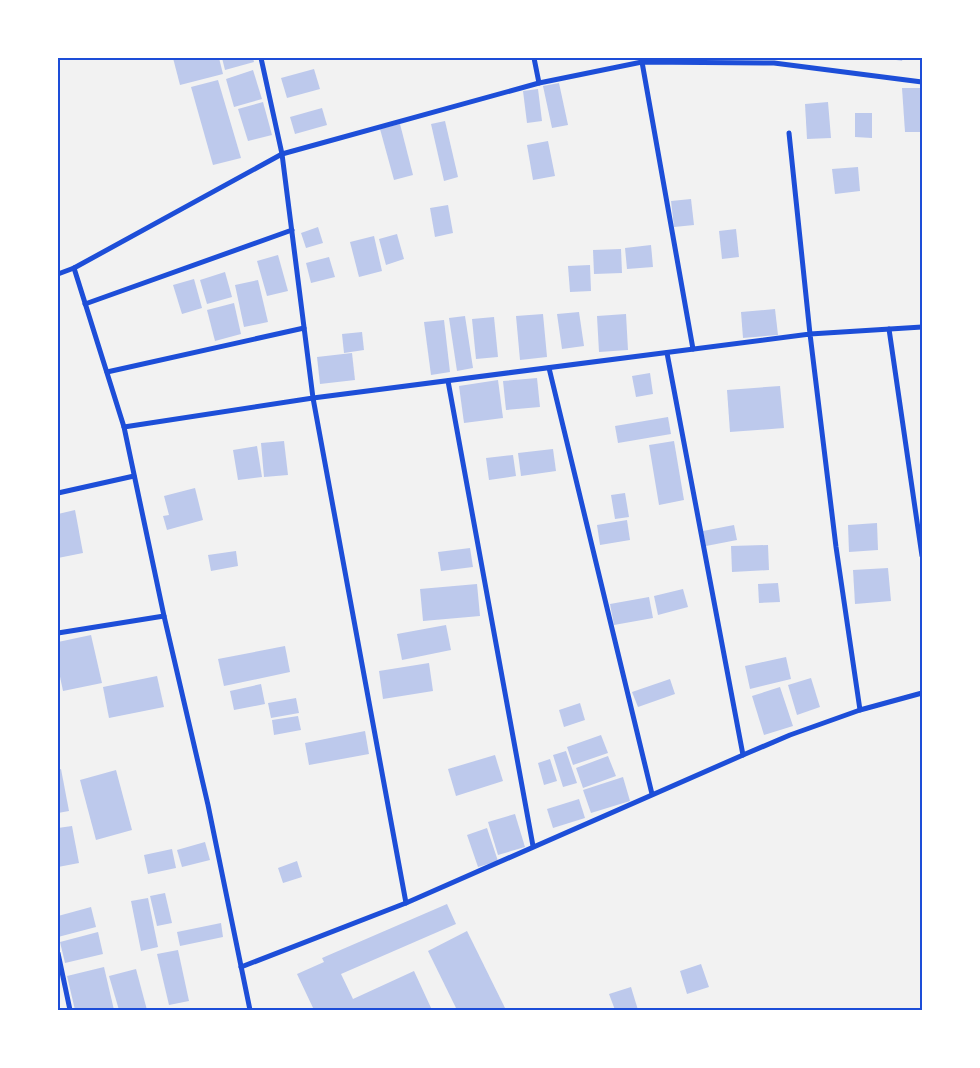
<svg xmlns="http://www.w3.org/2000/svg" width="980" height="1068" font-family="Ubuntu,sans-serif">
	<rect width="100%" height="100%" fill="#f2f2f2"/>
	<!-- building -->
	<g fill="#bdc9ec">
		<polygon points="173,58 219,58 223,74 180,85"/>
		<polygon points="222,58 253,58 254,62 225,70"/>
		<polygon points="884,58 903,58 902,61"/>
		<polygon points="314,69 320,89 287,98 281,78"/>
		<polygon points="253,70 262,99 234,107 226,79"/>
		<polygon points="218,80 241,158 213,165 191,87"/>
		<polygon points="559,83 568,125 552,128 543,86"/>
		<polygon points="902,88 922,88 922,132 905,132"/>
		<polygon points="538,89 542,121 527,123 523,91"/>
		<polygon points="263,102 272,135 248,141 238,109"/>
		<polygon points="828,102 831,138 807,139 805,104"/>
		<polygon points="322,108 327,125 295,134 290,117"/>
		<polygon points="855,113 872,113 872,138 855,137"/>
		<polygon points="445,121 458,177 444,181 431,124"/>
		<polygon points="400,124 413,175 394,180 380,129"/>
		<polygon points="548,141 555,176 533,180 527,145"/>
		<polygon points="858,167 860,191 835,194 832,169"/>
		<polygon points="691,199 694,225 674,227 671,201"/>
		<polygon points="448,205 453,233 435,237 430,208"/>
		<polygon points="318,227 323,243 306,248 301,233"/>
		<polygon points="736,229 739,257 722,259 719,231"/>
		<polygon points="397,234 404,259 386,265 379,239"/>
		<polygon points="374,236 382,271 359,277 350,242"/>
		<polygon points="651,245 653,267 627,269 625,248"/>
		<polygon points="621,249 622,273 594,274 593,250"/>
		<polygon points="278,255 288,291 267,296 257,261"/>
		<polygon points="329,257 335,277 311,283 306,263"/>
		<rect x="920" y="259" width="2" height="11"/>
		<polygon points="590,265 591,291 570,292 568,266"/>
		<polygon points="225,272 232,297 207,304 200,280"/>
		<polygon points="194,279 202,308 182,314 173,285"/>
		<polygon points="258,280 268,322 244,327 235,285"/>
		<polygon points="234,303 241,334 215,341 207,310"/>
		<polygon points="775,309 778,335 743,338 741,312"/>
		<polygon points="579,312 584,346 562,349 557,314"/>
		<polygon points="543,314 547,357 520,360 516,316"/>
		<polygon points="626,314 628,350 599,352 597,316"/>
		<polygon points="465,316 473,368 457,371 449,318"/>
		<polygon points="494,317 498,357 476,359 472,319"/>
		<polygon points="444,320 450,372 431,375 424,322"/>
		<polygon points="362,332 364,350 344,353 342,334"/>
		<polygon points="352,353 355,380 320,384 317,357"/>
		<polygon points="650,373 653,394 636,397 632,376"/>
		<polygon points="537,378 540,407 506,410 503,381"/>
		<polygon points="498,380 503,418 464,423 459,386"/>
		<polygon points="780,386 784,428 730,432 727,390"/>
		<polygon points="668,417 671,434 618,443 615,426"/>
		<polygon points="284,441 288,475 264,477 261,443"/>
		<polygon points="674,441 684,500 659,505 649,445"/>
		<polygon points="257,446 262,477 238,480 233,450"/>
		<polygon points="553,449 556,471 521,476 518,453"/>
		<polygon points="513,455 516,476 489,480 486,458"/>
		<polygon points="195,488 203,520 167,530 163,516 169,515 164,496"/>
		<polygon points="625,493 629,517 615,519 611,495"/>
		<polygon points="75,510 83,553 58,558 58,514"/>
		<polygon points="627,520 630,540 600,545 597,525"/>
		<polygon points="877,523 878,550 849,552 848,525"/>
		<polygon points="734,525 737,540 706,546 703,531"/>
		<polygon points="768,545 769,570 732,572 731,546"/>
		<polygon points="470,548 473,567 441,571 438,552"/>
		<polygon points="236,551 238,566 211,571 208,555"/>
		<polygon points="888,568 891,601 855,604 853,570"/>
		<polygon points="778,583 780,602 759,603 758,584"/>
		<polygon points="477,584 480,616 423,621 420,589"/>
		<polygon points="683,589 688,607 658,615 654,596"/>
		<polygon points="649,597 653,618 614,625 610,604"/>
		<polygon points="446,625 451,650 402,660 397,634"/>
		<polygon points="91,635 102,683 63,691 58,667 58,642"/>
		<polygon points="285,646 290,672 224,686 218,659"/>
		<polygon points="786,657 791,679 750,689 745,666"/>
		<polygon points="429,663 433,691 383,699 379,671"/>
		<polygon points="157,676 164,707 109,718 103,687"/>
		<polygon points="811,678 820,707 797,715 788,685"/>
		<polygon points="670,679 675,694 638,707 632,692"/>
		<polygon points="261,684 265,704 234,710 230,691"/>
		<polygon points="780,687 793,726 764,735 752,696"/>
		<polygon points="296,698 299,713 271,718 268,703"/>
		<polygon points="580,703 585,720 564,727 559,710"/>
		<polygon points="298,716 301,730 274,735 272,720"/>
		<polygon points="365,731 369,754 309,765 305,743"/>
		<polygon points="601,735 608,753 573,765 567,747"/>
		<polygon points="566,751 577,783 563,787 553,755"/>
		<polygon points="495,755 503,781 456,796 448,769"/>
		<polygon points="608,756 616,776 583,788 576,768"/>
		<polygon points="550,759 557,781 544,785 538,763"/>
		<polygon points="61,769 69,811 58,813 58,770"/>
		<polygon points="116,770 132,830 96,840 80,780"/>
		<polygon points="623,777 630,801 591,813 583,790"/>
		<polygon points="579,799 585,818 553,828 547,809"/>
		<polygon points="515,814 525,847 498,855 488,822"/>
		<polygon points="72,826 79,863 58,867 58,828"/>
		<polygon points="487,828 498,861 478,867 467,835"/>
		<polygon points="205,842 210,860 182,867 177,850"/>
		<polygon points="172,849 176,868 148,874 144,855"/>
		<polygon points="297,861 302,877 283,883 278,868"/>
		<polygon points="165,893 172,923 157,926 150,896"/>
		<polygon points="148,898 158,947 141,951 131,901"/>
		<polygon points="447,904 456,924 341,974 353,999 414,971 432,1010 314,1010 297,974 324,962 322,958"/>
		<polygon points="91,907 96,927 58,937 58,916"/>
		<polygon points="221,923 223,937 180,946 177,932"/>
		<polygon points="467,931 506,1010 457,1010 428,951"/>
		<polygon points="98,932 103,954 65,963 60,942"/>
		<polygon points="178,950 189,1001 169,1005 157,954"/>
		<polygon points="701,964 709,987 687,994 680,971"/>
		<polygon points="104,967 114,1010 75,1010 67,976"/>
		<polygon points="136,969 147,1010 119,1010 109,976"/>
		<polygon points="631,987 638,1010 615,1010 609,994"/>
	</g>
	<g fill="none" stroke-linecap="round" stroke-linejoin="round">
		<!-- minor -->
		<g stroke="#1d4ed8" stroke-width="5">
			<polyline points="534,58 539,83"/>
			<polyline points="642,62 693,349"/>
			<polyline points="789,133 810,334 836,547 860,710 790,735 743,755 406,903 313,398 810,334 922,327"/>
			<polyline points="74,268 124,427 164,616 208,805 250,1010"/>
			<polyline points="58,274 74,268 282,154 539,83 642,62 774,63 922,82"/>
			<polyline points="85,304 292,230"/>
			<polyline points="889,329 922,556"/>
			<polyline points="667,353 743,755"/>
			<polyline points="549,368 652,794"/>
			<polyline points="107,372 304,328"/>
			<polyline points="448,381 533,846"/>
			<polyline points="124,427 313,398 282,154 261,58"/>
			<polyline points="58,493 134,476"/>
			<polyline points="58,633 164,616"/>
			<polyline points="860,710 922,693"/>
			<polyline points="58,953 70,1010"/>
			<polyline points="241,967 406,903"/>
		</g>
	</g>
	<!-- border -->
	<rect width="980" height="1068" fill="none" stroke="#ffffff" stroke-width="118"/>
	<rect x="59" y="59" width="862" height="950" fill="none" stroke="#1d4ed8" stroke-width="2"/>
</svg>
